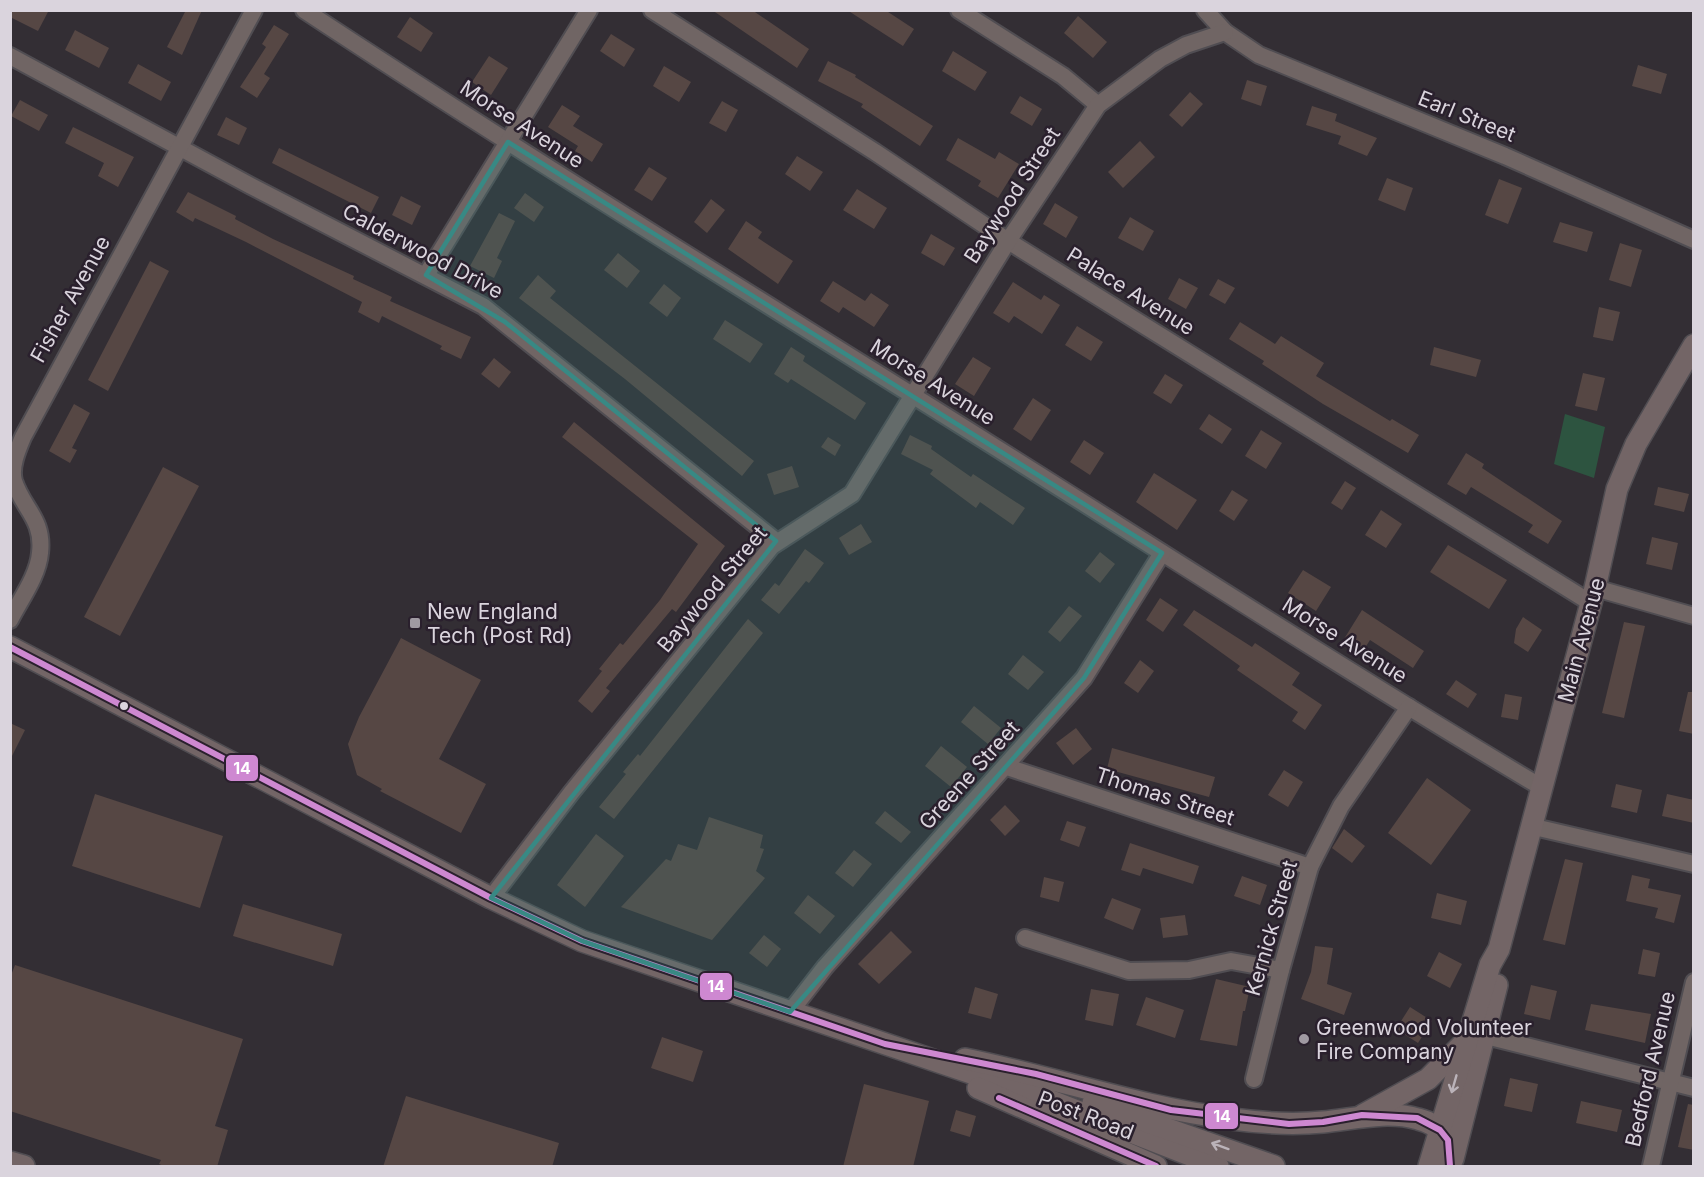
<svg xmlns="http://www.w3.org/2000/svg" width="1704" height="1177" font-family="Inter,sans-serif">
	<rect width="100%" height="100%" fill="#332e34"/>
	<!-- green -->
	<polygon fill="#2d5440" points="1565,414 1605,427 1594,478 1554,464"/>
	<!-- building -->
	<g fill="#564744">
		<polygon points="10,10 49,10 38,31 10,17"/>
		<polygon points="186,10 202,10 182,55 167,47"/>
		<polygon points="712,10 752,10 809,49 797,68"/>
		<polygon points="847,10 885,10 914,29 903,46"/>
		<polygon points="1078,16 1107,42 1093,58 1064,33"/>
		<polygon points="410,17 433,33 421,52 397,37"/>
		<polygon points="274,25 289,34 264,74 270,78 257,98 240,87 266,47 262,44"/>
		<polygon points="75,30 109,48 99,68 65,50"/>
		<polygon points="611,34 635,49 624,67 600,51"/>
		<polygon points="953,51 987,72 975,91 942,71"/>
		<polygon points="489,56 508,68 491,95 472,82"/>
		<polygon points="828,61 856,75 855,77 933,126 920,146 861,107 863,104 818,81"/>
		<polygon points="138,64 171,82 161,101 128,83"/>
		<polygon points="1638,65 1667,74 1661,94 1632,86"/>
		<polygon points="664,66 691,82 679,102 653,86"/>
		<polygon points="1247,80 1267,86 1261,106 1241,99"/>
		<polygon points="1190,92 1203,104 1182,127 1169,115"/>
		<polygon points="1020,96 1042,109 1032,126 1010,113"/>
		<polygon points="20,100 48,115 39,131 11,116"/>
		<polygon points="722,101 738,110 726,132 709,123"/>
		<polygon points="562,105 580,116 573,126 603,144 592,162 575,151 578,146 548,127"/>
		<polygon points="1312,106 1337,114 1335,121 1377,138 1367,156 1338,144 1341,136 1306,125"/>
		<polygon points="226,117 247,128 239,145 217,135"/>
		<polygon points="73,127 134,157 118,187 98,176 104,163 65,143"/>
		<polygon points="958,138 995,159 999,152 1019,164 998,198 978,186 981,181 946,160"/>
		<polygon points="1140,141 1155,157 1123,188 1108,172"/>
		<polygon points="279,148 379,197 371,213 272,163"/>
		<polygon points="797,156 823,172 810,191 785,174"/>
		<polygon points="649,167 667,178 652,201 634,190"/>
		<polygon points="1387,178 1413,188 1405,211 1378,200"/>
		<polygon points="1499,179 1522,188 1508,224 1485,215"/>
		<polygon points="857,189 887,208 874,229 843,210"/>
		<polygon points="188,192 236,216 235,219 273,239 354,276 353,279 392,297 390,301 471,337 461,359 440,349 442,346 382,316 379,323 358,312 362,302 246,242 195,218 193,222 176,212"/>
		<polygon points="525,193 544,207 534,222 514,208"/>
		<polygon points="401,196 421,206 412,225 392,215"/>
		<polygon points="711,199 725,210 707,233 694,222"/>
		<polygon points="1055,203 1078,217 1066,238 1043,224"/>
		<polygon points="499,213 515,221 497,258 502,261 494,278 470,266"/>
		<polygon points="1130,217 1154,231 1143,251 1118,238"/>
		<polygon points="746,221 762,232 758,238 793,261 778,284 728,249"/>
		<polygon points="1560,222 1593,232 1587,252 1553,242"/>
		<polygon points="931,234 955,248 944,266 921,253"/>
		<polygon points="1620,243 1642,250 1631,287 1609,280"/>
		<polygon points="618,253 640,271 627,288 604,270"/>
		<polygon points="150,261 169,271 108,391 88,380"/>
		<polygon points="538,275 556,291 550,298 754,461 742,476 625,379 519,298"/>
		<polygon points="1179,278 1198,288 1186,309 1168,299"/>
		<polygon points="1218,279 1235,288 1225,304 1209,295"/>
		<polygon points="833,281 865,301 871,293 889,305 874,327 843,307 839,313 820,301"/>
		<polygon points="1013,282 1041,300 1044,295 1060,305 1042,334 1014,316 1009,323 993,313"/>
		<polygon points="664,284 681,298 667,317 649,303"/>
		<polygon points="1599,307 1620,312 1613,341 1593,337"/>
		<polygon points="725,320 763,344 750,363 713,339"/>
		<polygon points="1240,322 1275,344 1281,336 1324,363 1316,376 1390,421 1392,419 1419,435 1408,453 1323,404 1262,364 1264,361 1229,339"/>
		<polygon points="1077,326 1103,342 1091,361 1065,345"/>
		<polygon points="791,347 805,356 803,361 866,403 855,420 791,379 788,383 774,374"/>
		<polygon points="1434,347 1481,360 1476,377 1430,365"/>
		<polygon points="973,357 991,368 974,396 955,384"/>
		<polygon points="494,358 511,372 499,388 481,374"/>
		<polygon points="1583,373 1605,378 1597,411 1575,406"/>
		<polygon points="1165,374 1183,385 1171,404 1153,393"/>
		<polygon points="1033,398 1051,410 1031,441 1013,429"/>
		<polygon points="74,404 90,413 72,448 77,450 70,463 49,451"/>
		<polygon points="1209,414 1232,429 1222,444 1199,429"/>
		<polygon points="574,422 725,546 676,612 672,609 606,688 610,691 592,713 578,701 602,671 599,669 620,643 623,645 660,600 698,544 562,437"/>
		<polygon points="1261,430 1282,443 1266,469 1245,456"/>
		<polygon points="910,435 932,446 931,449 971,477 973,474 1025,508 1013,525 980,502 976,508 930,474 933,470 901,454"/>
		<polygon points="828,437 841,445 835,456 821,447"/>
		<polygon points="1084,440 1104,453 1090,475 1070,462"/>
		<polygon points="1466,453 1484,464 1482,468 1562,521 1548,544 1528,532 1533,525 1471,487 1466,495 1447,484"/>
		<polygon points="792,466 799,487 774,495 767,474"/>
		<polygon points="163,467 199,486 120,636 84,617"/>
		<polygon points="1154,473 1197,500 1177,530 1136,502"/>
		<polygon points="1345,481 1356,488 1342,510 1331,503"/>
		<polygon points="1658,487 1689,494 1684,512 1654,505"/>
		<polygon points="1232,490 1248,500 1234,521 1219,511"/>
		<polygon points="1381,510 1402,524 1386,548 1365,535"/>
		<polygon points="861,524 872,542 849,555 839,538"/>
		<polygon points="1652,537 1678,543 1672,570 1646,564"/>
		<polygon points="1448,545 1507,580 1489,609 1430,572"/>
		<polygon points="805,549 824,563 809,583 806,581 779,614 761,600 775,583 779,586"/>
		<polygon points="1100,552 1115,564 1100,583 1085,571"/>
		<polygon points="1303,570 1331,587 1316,611 1288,593"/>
		<polygon points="1160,598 1178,610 1163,632 1146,620"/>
		<polygon points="1069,606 1082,616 1060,642 1048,632"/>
		<polygon points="1194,610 1252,647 1255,643 1300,673 1292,685 1322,705 1305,730 1292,721 1298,712 1237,670 1240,666 1183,625"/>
		<polygon points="1362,610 1424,651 1413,668 1370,640 1363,651 1344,639"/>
		<polygon points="1523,617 1542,630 1528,652 1514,643 1516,629"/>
		<polygon points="748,619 763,633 614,819 599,807 626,774 623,772 638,754 640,756"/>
		<polygon points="1624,622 1645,626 1624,718 1602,713"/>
		<polygon points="401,638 481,680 439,759 486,784 461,833 380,791 382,789 357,775 348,744 359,717"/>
		<polygon points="1023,655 1044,672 1028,690 1008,674"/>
		<polygon points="1140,660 1154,671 1138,693 1124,683"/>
		<polygon points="1456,680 1477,694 1468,708 1446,694"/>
		<polygon points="1688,692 1694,692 1694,734 1679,731"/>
		<polygon points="1505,694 1522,697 1518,720 1501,717"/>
		<polygon points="974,706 1001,728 988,744 961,722"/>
		<polygon points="10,723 25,730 10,760"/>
		<polygon points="1076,728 1092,749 1073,765 1056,743"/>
		<polygon points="941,746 967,767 951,787 925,766"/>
		<polygon points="1112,748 1215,777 1209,797 1107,769"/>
		<polygon points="1284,770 1303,782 1288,807 1268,795"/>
		<polygon points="1427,778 1471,810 1431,865 1388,833"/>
		<polygon points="1616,784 1642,790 1637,813 1611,807"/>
		<polygon points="95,794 223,836 200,908 72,866"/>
		<polygon points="1667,794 1694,800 1694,823 1662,816"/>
		<polygon points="1005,805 1020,821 1005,836 990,820"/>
		<polygon points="885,811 911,832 901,843 875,823"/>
		<polygon points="709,817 763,835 760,848 764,849 756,871 765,878 712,940 621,907 666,859 671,861 678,844 697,850"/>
		<polygon points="1067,821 1086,827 1079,847 1060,840"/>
		<polygon points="1344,829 1365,846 1352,863 1332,848"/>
		<polygon points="596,834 624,856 585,907 557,885"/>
		<polygon points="1130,843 1199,866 1193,884 1143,868 1140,876 1121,870"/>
		<polygon points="854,850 872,864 853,887 835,873"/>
		<polygon points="1565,859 1583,863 1565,945 1543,940"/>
		<polygon points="1632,875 1650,879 1648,888 1681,895 1674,923 1655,918 1658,908 1626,901"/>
		<polygon points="1242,876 1267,885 1260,905 1234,896"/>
		<polygon points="1044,877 1064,882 1059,902 1040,897"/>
		<polygon points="1437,893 1467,901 1461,925 1431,918"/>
		<polygon points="808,895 835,916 820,934 794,913"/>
		<polygon points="1112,898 1141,909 1133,930 1104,918"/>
		<polygon points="243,904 342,934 333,966 233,936"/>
		<polygon points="1185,915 1188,935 1163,938 1160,918"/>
		<polygon points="891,931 912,952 879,984 858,964"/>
		<polygon points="764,935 781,949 767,967 749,953"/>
		<polygon points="1315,946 1333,948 1327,984 1352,993 1344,1015 1301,999 1311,972"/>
		<polygon points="1643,949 1660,953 1655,977 1638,974"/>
		<polygon points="1439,952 1462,964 1450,988 1427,976"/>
		<polygon points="15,965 243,1039 215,1126 228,1130 217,1167 166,1167 159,1164 161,1160 10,1111 10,978"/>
		<polygon points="1216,979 1250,987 1245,1011 1243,1011 1237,1046 1200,1040"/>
		<polygon points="1531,985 1557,991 1550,1020 1524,1014"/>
		<polygon points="975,987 998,994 991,1019 968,1013"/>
		<polygon points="1091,989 1119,994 1113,1026 1085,1020"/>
		<polygon points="1146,997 1184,1010 1175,1038 1136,1025"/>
		<polygon points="1591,1004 1651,1014 1645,1043 1585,1030"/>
		<polygon points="1410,1007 1432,1021 1418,1043 1396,1029"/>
		<polygon points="662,1037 703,1051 693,1082 651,1068"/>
		<polygon points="1510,1078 1538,1084 1532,1112 1504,1106"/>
		<polygon points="864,1084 929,1101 913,1167 843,1167"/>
		<polygon points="406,1096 559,1143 552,1167 383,1167"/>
		<polygon points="1581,1101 1622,1110 1617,1132 1576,1123"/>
		<polygon points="1688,1104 1694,1105 1694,1150 1678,1147"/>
		<polygon points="956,1110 976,1116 970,1137 950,1131"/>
	</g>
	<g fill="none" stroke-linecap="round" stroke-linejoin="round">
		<!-- minor casing -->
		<g stroke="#504d52" stroke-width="20">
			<g id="minor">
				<path d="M 304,10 C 504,142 709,268 912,395 C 1122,526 1329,661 1541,787"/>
				<polyline points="652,10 875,152 1008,241 1591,603"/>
				<polyline points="959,10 1063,76 1098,105"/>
				<polyline points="1205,10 1225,32 1259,55 1505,156 1694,240"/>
				<polyline points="10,56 251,186 483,306 777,542"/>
				<polyline points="426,275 589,10"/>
				<polyline points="1595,588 1694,616"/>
				<path d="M 10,620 C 20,600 38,576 40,553 C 44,519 23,509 14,481 C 10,467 18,449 23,437 L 254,10"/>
				<polyline points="1007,767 1310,867"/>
				<polyline points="1530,826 1694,864"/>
				<polyline points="491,898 571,793 772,546 852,494 1008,241 1098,105 1160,59 1186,45 1225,32"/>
				<polyline points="1025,938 1129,971 1189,970 1231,961 1281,970"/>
				<polyline points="790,1012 825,967 1084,678 1162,553"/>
				<polyline points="1486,1036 1694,1088"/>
				<polyline points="1254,1079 1281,970 1310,867 1341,806 1409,707"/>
				<polyline points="1651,1166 1694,982"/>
			</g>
		</g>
		<!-- major casing -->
		<g stroke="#504d52" stroke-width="24">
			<g id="major">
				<polyline points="10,647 491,898 582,941 1036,1095 1218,1166"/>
				<path d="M 965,1059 C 1054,1077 1142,1108 1232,1119 C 1262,1123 1293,1125 1323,1122 C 1354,1119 1387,1110 1418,1119 C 1446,1126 1448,1142 1450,1166"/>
				<polyline points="978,1088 1156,1166"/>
				<polyline points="1093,1103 1274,1166"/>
				<polyline points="1363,1115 1428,1079 1466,1041"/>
				<polyline points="1453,1159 1497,985"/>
				<polyline points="10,1162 24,1166"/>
				<polyline points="1429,1166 1490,965 1499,949 1595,588 1617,489 1636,444 1694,345"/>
			</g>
		</g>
		<!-- minor -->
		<use href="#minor" stroke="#706564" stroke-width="16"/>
		<!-- major -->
		<use href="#major" stroke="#736566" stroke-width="21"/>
		<!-- bus-1 casing -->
		<g stroke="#2a202d" stroke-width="10">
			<g id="bus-1">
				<polyline points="10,647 491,898 582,941 885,1044 1036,1074 1171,1110 1289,1124 1323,1122 1362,1115 1417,1118 1440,1130 1448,1140 1450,1166"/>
				<polyline points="999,1098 1156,1166"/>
			</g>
		</g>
		<!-- bus-1 -->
		<use href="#bus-1" stroke="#ce88d1" stroke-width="6"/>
	</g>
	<!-- one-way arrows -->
	<defs><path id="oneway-shaft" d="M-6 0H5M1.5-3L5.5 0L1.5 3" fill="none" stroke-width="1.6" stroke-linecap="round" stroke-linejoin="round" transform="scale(1.5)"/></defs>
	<g stroke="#bbb3b9">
		<use href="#oneway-shaft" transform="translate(1454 1084) rotate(106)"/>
		<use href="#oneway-shaft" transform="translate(1220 1146) rotate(-160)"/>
	</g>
	<!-- marked area -->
	<path fill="#388984" fill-opacity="0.2" stroke="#388984" stroke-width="4.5" stroke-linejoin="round" d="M 508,142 L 1162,553 L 1084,678 L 790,1012 L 582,941 L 491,898 L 776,541 L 505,322 L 426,275 Z"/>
	<!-- markers -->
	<g fill="#a09aa2" stroke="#2a202d" stroke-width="2">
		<rect x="409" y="617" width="12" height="12" rx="3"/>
		<circle cx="1304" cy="1039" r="6"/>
	</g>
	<circle fill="#dad4dd" stroke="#2a202d" stroke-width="2" cx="124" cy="706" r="5"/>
	<g text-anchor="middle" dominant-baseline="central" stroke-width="5" stroke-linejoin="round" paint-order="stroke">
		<!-- street labels -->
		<g font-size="21" fill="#dad4dd" stroke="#2a202d">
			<text transform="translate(1467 116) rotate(22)">Earl Street</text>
			<text transform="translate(522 124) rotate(33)">Morse Avenue</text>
			<text transform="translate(1012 195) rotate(-57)">Baywood Street</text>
			<text transform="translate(423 251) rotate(28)">Calderwood Drive</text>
			<text transform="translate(1131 291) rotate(32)">Palace Avenue</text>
			<text transform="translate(70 299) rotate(-61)">Fisher Avenue</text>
			<text transform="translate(933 382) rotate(32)">Morse Avenue</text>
			<text transform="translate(712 589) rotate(-50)">Baywood Street</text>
			<text transform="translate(1345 640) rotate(32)">Morse Avenue</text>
			<text transform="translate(1581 640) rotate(-75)">Main Avenue</text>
			<text transform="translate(969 775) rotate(-48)">Greene Street</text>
			<text transform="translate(1165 796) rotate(18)">Thomas Street</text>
			<text transform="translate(1271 928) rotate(-74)">Kernick Street</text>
			<text transform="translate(1650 1069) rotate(-77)">Bedford Avenue</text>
			<text transform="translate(1086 1115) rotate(21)">Post Road</text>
		</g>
		<!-- poi labels -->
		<g font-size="21" fill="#dad4dd" stroke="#2a202d" text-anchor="start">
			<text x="427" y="611">New England<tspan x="427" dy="24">Tech (Post Rd)</tspan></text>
			<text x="1316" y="1027">Greenwood Volunteer<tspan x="1316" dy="24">Fire Company</tspan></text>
		</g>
	</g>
	<g stroke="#2a202d" stroke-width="2">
		<rect x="225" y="754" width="34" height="28" rx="6" fill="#ce88d1"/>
		<rect x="699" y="972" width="34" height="29" rx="6" fill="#ce88d1"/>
		<rect x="1204" y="1102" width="35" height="28" rx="6" fill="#ce88d1"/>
	</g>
	<g font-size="16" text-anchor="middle" font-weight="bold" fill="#fff">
		<text x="242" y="774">14</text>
		<text x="716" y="992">14</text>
		<text x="1222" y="1122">14</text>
	</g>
	<!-- border -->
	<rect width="1704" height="1177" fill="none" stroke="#dad4dd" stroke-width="24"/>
</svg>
